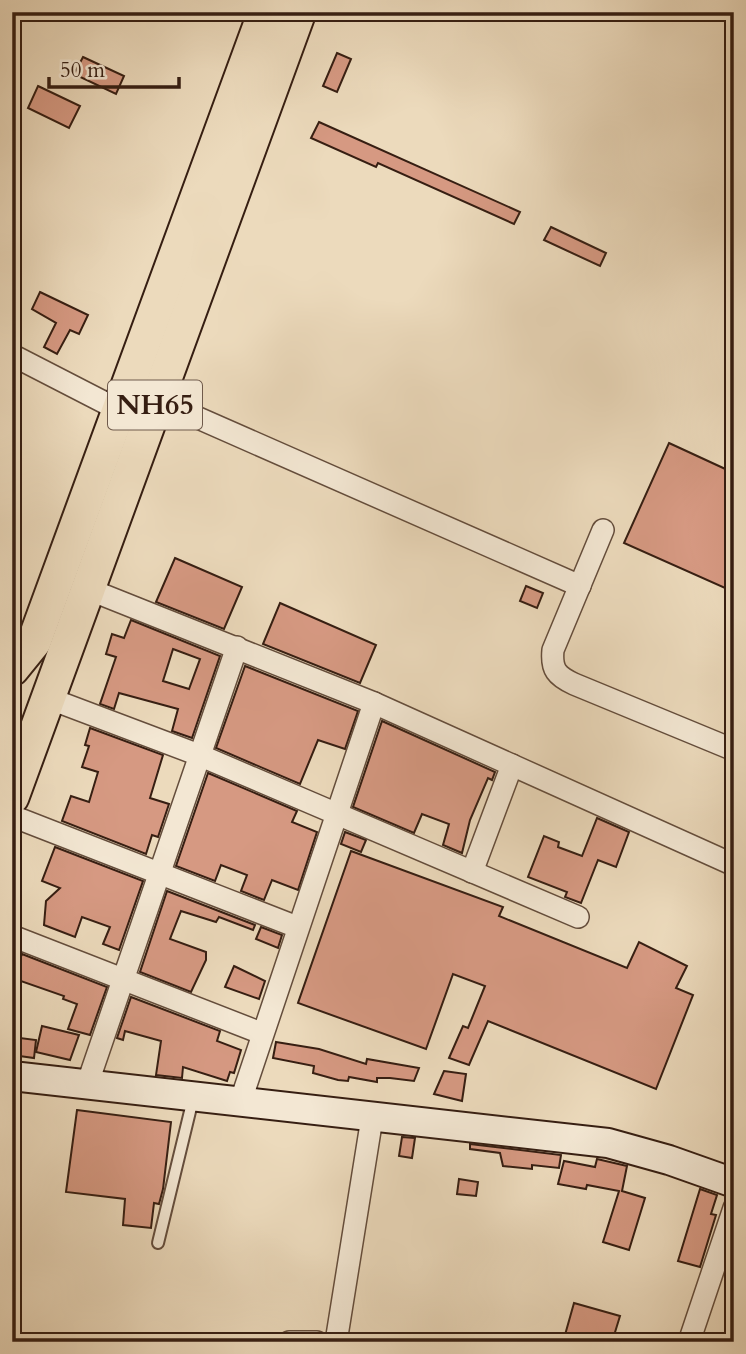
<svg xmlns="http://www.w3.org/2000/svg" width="746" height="1354" font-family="Cardo,serif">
	<rect width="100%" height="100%" fill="#ecdabc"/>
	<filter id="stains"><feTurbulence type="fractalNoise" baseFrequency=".00286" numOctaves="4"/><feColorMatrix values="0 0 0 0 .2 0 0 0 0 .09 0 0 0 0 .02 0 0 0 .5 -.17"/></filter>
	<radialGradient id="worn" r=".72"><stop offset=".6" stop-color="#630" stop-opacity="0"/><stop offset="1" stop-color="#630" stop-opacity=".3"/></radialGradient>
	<!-- building -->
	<g fill="#d69982" stroke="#361e12" stroke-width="2" fill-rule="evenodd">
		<polygon points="337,53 351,59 337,92 323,86"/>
		<polygon points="83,57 124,76 116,94 74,74"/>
		<polygon points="38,86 80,106 69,128 28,108"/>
		<polygon points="319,122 520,212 514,224 378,163 376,167 311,138"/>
		<polygon points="551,227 606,253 600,266 544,240"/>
		<polygon points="40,292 88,315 79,334 70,330 57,354 44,347 56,323 32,309"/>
		<polygon points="669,443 734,473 734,592 624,543"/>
		<polygon points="175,558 242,587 224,629 156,602"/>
		<polygon points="526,586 543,593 537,608 520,601"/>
		<polygon points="280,603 376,645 360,683 263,644"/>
		<path d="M 131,620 L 220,656 L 192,738 L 172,731 L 178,709 L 119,693 L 114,709 L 100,704 L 116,657 L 106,654 L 112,634 L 124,638 ZM 173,649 L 200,659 L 189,689 L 163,681 Z"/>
		<polygon points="245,666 358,711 345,749 318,740 300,784 216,748"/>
		<polygon points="382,721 495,772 492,780 488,778 470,820 462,853 443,845 449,824 422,814 414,833 353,807"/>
		<polygon points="90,728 163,755 150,798 169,804 158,837 152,835 146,854 62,821 71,796 89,802 98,772 82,767 89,746 85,745"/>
		<polygon points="208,773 297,811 292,822 317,832 298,890 272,880 264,900 241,891 247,875 221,865 215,881 176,866"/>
		<polygon points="597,818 629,832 616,867 598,860 581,903 565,897 567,892 528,877 544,836 559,842 558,847 582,856"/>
		<polygon points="345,832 366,840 361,852 341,844"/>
		<polygon points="55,847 143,881 119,950 103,944 110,927 82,917 75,937 44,925 46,901 60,888 42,881"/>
		<polygon points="351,851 503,907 499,916 627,968 639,942 687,966 676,988 693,995 656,1089 488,1021 469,1065 449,1058 463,1026 468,1028 485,986 453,974 426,1049 298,1003"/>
		<polygon points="167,891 255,925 253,930 219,917 216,922 181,911 170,939 206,952 206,960 191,992 140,972"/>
		<polygon points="261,927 282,935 278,948 256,939"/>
		<polygon points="22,954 107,987 90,1035 68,1029 77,1004 63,999 64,996 12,978"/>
		<polygon points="234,966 265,981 259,999 225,987"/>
		<polygon points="131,997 220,1031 217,1041 241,1050 234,1073 230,1072 227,1081 183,1067 182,1078 156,1075 161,1041 125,1031 123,1040 117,1038"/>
		<polygon points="42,1026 79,1035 70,1060 36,1052"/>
		<polygon points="12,1037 36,1040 34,1058 12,1055"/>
		<polygon points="276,1042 319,1049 366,1064 367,1059 419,1068 414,1081 390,1078 377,1078 377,1082 349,1077 348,1081 338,1080 313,1073 314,1066 273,1058"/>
		<polygon points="444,1071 466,1074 462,1101 434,1094"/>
		<polygon points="77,1110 171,1122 163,1189 159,1204 154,1203 151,1228 123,1225 125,1199 66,1192"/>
		<polygon points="402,1137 415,1138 412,1158 399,1156"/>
		<polygon points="470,1144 561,1155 559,1168 532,1165 532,1169 503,1166 500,1153 470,1149"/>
		<polygon points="597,1159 627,1166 622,1191 645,1198 629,1250 603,1242 619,1191 587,1185 586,1189 558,1184 564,1161 595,1167"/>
		<polygon points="459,1179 478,1182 476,1196 457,1194"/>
		<polygon points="700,1189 717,1195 711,1214 716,1215 700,1267 678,1261"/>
		<polygon points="574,1303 620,1316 612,1342 563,1342"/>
	</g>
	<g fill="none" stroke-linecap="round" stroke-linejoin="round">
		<!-- service casing -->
		<g stroke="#644d3c" stroke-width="14">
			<polyline id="service" points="158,1243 193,1099"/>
		</g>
		<!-- minor casing -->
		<g stroke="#644d3c" stroke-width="24">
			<g id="minor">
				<polyline points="12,355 117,409"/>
				<polyline points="146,395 580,586"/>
				<path d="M 603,530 L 553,650 C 551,670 557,676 574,684 L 734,750"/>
				<polyline points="88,589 374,703 734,865"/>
				<polyline points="48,698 199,755 578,917"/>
				<polyline points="12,816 297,927"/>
				<polyline points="472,872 512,765"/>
				<polyline points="12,936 261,1033"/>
				<polyline points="87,1085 237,647"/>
				<polyline points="240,1103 374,703"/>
				<polyline points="289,1342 317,1342"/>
				<polyline points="336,1342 372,1118"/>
				<polyline points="689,1342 734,1208"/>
			</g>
		</g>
		<!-- secondary casing -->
		<g stroke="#361e12" stroke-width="32">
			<polyline id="secondary" points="12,1076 608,1143 669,1160 734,1183"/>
		</g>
		<!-- trunk casing -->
		<g stroke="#361e12" stroke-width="37">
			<g id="trunk">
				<polyline points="12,669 34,642 265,12"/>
				<polyline points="12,797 299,12"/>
			</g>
		</g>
		<!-- service -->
		<use href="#service" stroke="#f3e7d3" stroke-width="10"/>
		<!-- minor -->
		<use href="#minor" stroke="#f3e7d3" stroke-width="21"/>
		<!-- secondary -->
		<use href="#secondary" stroke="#f3e7d3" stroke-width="28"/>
		<!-- trunk -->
		<use href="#trunk" stroke="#ecdabc" stroke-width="33"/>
	</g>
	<g text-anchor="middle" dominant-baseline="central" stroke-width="6" stroke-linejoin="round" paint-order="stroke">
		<!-- shield labels -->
		<rect fill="#f3e7d3" stroke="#6f5a4c" stroke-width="2" x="108" y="380.5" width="94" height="49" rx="5"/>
		<g font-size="28" font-weight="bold" fill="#361e12">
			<text x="155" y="405">NH65</text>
		</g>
	</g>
	<!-- margin -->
	<rect width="746" height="1354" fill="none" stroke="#ecdabc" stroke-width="42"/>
	<rect x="14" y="14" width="718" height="1326" fill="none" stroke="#361e12" stroke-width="3.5"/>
	<rect x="21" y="21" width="704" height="1312" fill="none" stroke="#361e12" stroke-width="2"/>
	<!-- scale -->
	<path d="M49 77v10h130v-10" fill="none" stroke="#361e12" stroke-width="3.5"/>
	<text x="60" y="77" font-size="21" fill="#361e12" stroke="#f3e7d3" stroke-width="5" paint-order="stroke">50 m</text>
	<rect width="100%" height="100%" filter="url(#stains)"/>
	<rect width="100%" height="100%" fill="url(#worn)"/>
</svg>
